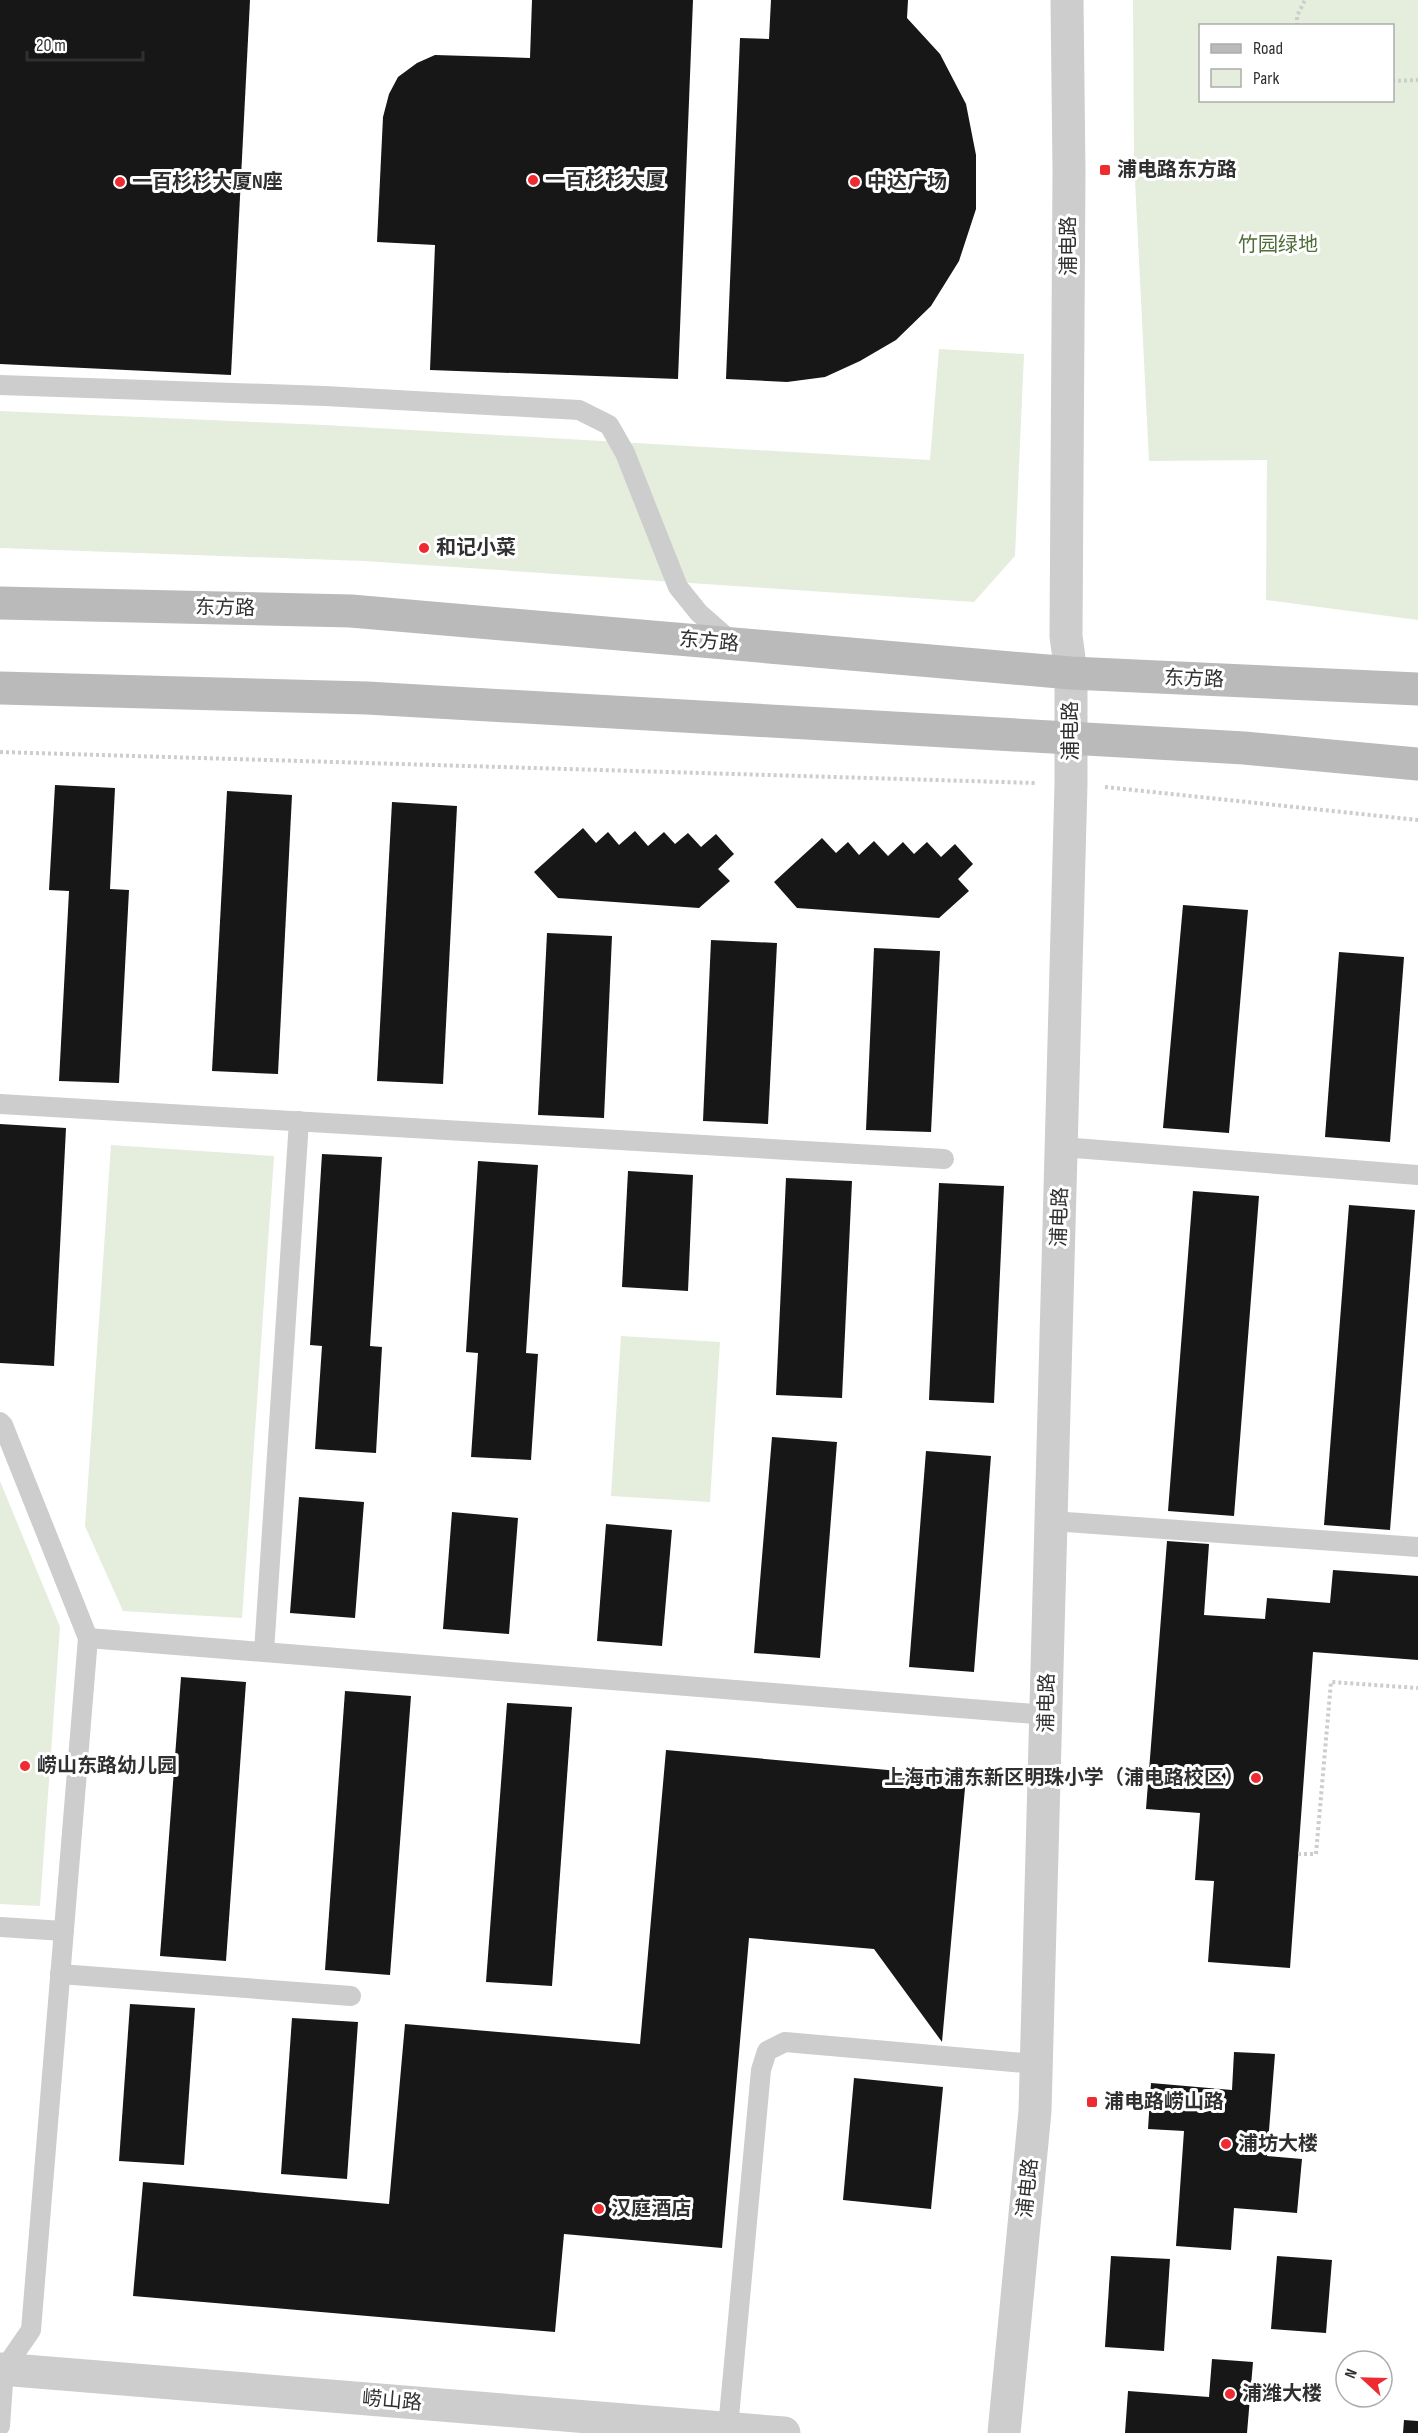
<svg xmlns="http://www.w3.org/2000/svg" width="1418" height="2433" font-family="'Sofia Sans Condensed','Noto Sans SC',sans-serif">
	<rect width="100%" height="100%" fill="#fff"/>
	<!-- green -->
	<g fill="#e5eddd" fill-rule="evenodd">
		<path d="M 1133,0 L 1418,0 L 1418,620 L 1266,600 L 1267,460 L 1149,461 L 1134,160 ZM 1200,26 L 1392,26 L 1392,100 L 1200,100 Z"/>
		<polygon points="939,349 1024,354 1015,556 974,602 364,561 0,548 0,411 325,425 930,460"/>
		<polygon points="111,1145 274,1156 242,1618 123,1611 85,1526"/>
		<polygon points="621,1336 720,1342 710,1502 611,1496"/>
		<polygon points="0,1481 60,1627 40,1906 0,1904"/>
	</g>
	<!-- building -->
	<g fill="#171717">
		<polygon points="0,0 250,0 231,375 0,364"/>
		<polygon points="532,0 693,0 678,379 430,370 435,245 377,242 383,117 389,94 398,77 417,63 435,55 530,58"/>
		<polygon points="771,0 908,0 907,18 940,54 966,104 976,155 976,209 959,261 931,306 896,340 860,361 825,377 787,382 726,379 740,38 769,39"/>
		<polygon points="55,785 115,788 110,889 129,890 119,1083 59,1081 69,891 49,890"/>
		<polygon points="227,791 292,795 278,1074 212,1071"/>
		<polygon points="392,802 457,806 443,1084 377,1081"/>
		<polygon points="583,828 596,843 608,832 619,845 635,831 648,846 664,832 675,844 688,833 701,847 716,834 734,854 718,869 730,881 699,908 558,898 534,872"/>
		<polygon points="822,838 836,853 848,842 859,855 874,841 888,856 903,842 914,854 927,842 941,857 955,844 973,864 958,879 969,891 939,918 797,908 774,882"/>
		<polygon points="1183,905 1248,910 1229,1133 1163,1128"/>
		<polygon points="547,933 612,936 604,1118 538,1115"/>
		<polygon points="711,940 777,943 768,1124 703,1121"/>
		<polygon points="874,948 940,951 931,1132 866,1130"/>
		<polygon points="1339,952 1404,957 1390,1142 1325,1137"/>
		<polygon points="0,1124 66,1128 54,1366 0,1363"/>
		<polygon points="322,1154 382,1157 370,1346 382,1347 376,1453 315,1449 322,1346 310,1345"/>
		<polygon points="478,1161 538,1165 526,1353 538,1354 531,1460 471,1457 478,1353 466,1352"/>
		<polygon points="628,1171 693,1175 688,1291 622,1287"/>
		<polygon points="786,1178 852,1181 842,1398 776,1395"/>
		<polygon points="939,1183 1004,1186 994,1403 929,1400"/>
		<polygon points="1193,1191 1259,1196 1234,1516 1168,1511"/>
		<polygon points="1349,1205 1415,1210 1390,1530 1324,1525"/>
		<polygon points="772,1437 837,1442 820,1658 754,1653"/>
		<polygon points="926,1451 991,1456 974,1672 909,1667"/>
		<polygon points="299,1497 364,1502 355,1618 290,1613"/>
		<polygon points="452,1512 518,1518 509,1634 443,1629"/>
		<polygon points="606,1524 672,1530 662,1646 597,1641"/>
		<polygon points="1167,1541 1209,1544 1204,1615 1265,1619 1267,1598 1330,1603 1333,1570 1418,1576 1418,1660 1313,1652 1290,1968 1208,1962 1214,1881 1195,1880 1200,1813 1146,1809"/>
		<polygon points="181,1677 246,1682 226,1961 160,1956"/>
		<polygon points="345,1691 411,1696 390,1975 325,1970"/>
		<polygon points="507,1703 572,1707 552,1986 486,1982"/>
		<polygon points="666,1750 966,1777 942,2042 874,1949 749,1938 722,2248 564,2234 555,2332 133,2296 143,2182 389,2204 405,2024 640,2044"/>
		<polygon points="130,2004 195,2008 184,2165 119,2161"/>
		<polygon points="292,2018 358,2022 347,2179 281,2174"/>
		<polygon points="1234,2052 1275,2054 1267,2156 1302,2159 1297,2213 1234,2208 1231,2250 1176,2246 1184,2131 1148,2129 1151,2083 1232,2090"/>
		<polygon points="854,2078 943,2087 931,2209 843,2200"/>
		<polygon points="1111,2256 1170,2259 1164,2351 1105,2347"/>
		<polygon points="1277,2256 1332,2260 1326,2333 1271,2329"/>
		<polygon points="1212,2359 1253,2362 1247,2433 1125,2433 1128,2391 1209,2397"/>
		<polygon points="1404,2420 1418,2421 1418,2433 1403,2433"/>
	</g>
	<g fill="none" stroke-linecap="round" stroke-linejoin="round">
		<!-- path -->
		<g stroke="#cdcdcd" stroke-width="4" stroke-dasharray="3 3" stroke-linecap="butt">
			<polyline points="1297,26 1297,16 1305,0"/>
			<polyline points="1392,81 1418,80"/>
			<polyline points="0,752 1035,783"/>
			<polyline points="1105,787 1418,820"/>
			<polyline points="1298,1854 1316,1854 1331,1682 1418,1688"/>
		</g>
		<!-- service -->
		<g stroke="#cdcdcd" stroke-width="20">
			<polyline points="0,385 325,396 579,410 609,425 625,453 678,587 699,613 732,642"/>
			<polyline points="0,1104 944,1159"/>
			<polyline points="1062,1147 1418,1175"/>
			<polyline points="0,1422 3,1425 88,1638 31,2330 4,2369 0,2426"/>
			<polyline points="1052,1521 1418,1547"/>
			<polyline points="88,1638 1047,1715"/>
			<polyline points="264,1652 299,1121"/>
			<polyline points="0,1927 64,1931"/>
			<polyline points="60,1974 351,1996"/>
			<polyline points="728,2428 761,2070 767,2051 785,2042 1036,2064"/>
		</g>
		<!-- tertiary -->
		<g stroke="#cdcdcd" stroke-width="33">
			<polyline points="0,2369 784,2433"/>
			<polyline points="1004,2433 1035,2111 1071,784 1071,673 1066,636 1069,171 1067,0"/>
		</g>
		<!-- secondary -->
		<g stroke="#bababa" stroke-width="33">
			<polyline points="0,603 351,611 1071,673 1418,689"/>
			<polyline points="0,688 367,698 1244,748 1418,764"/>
		</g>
	</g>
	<!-- markers -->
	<g fill="#ee2b30" stroke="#fff" stroke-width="2">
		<rect x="1099" y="164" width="12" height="12" rx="3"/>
		<circle cx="533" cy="180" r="6"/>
		<circle cx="120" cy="182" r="6"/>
		<circle cx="855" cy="182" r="6"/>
		<circle cx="424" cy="548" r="6"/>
		<circle cx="25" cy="1766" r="6"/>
		<circle cx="1256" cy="1778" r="6"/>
		<rect x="1086" y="2096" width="12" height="12" rx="3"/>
		<circle cx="1226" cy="2144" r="6"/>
		<circle cx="599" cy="2209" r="6"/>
		<circle cx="1230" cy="2394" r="6"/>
	</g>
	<g text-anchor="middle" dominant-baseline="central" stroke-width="6" stroke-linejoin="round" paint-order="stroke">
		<!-- poi labels -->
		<g font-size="20" font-weight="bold" fill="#303030" stroke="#fff" text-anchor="start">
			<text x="1117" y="170">浦电路东方路</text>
			<text x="545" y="180">一百杉杉大厦</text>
			<text x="132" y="182">一百杉杉大厦N座</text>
			<text x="867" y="182">中达广场</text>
			<text x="436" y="548">和记小菜</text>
			<text x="37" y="1766">崂山东路幼儿园</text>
			<text x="1244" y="1778" text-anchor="end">上海市浦东新区明珠小学（浦电路校区）</text>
			<text x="1104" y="2102">浦电路崂山路</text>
			<text x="1238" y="2144">浦坊大楼</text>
			<text x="611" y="2209">汉庭酒店</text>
			<text x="1242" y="2394">浦潍大楼</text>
		</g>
		<!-- park labels -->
		<g font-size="20" fill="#506e3a" stroke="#fff">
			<text x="1278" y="245">竹园绿地</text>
		</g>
		<!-- street labels -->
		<g font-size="20" fill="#303030" stroke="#fff">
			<text transform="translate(1069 246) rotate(-90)">浦电路</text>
			<text transform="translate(225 608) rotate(1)">东方路</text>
			<text transform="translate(709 642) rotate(5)">东方路</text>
			<text transform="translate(1194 679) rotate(2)">东方路</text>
			<text transform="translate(1071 731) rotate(-90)">浦电路</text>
			<text transform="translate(1060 1217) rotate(-88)">浦电路</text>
			<text transform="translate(1047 1703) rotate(-89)">浦电路</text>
			<text transform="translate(1028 2188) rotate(-84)">浦电路</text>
			<text transform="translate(392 2401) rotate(5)">崂山路</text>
		</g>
	</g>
	<!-- legend -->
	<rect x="1199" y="24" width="195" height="78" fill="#ffffff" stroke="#acacac" stroke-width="1.5"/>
	<rect x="1211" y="44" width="30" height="9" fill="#bababa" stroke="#acacac" stroke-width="1.5"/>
	<text x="1253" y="54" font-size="18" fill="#303030">Road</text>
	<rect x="1211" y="69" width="30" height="18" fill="#e5eddd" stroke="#acacac" stroke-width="1.5"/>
	<text x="1253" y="84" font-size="18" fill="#303030">Park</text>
	<!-- north arrow -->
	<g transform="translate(1364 2379) rotate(292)"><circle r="28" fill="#ffffff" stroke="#acacac" stroke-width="1.5"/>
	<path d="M0-4.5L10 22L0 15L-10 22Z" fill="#ee2b30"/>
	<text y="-9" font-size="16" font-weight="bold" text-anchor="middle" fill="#303030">N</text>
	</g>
	<!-- scale -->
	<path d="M27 51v9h116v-9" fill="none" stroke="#303030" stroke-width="3"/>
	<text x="36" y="51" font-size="18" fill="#303030" stroke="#ffffff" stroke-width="4.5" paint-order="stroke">20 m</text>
</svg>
